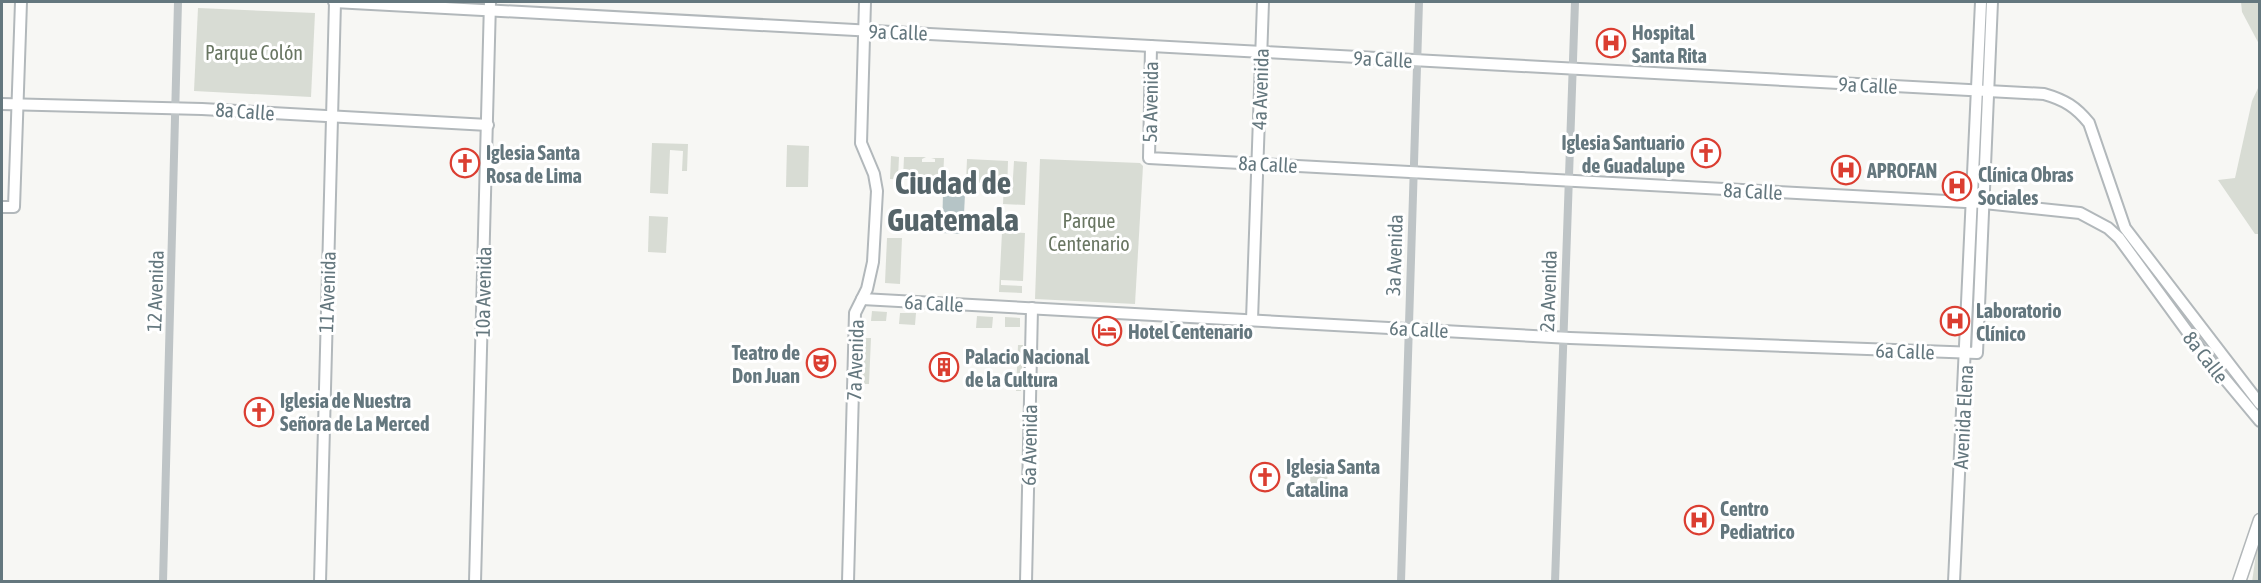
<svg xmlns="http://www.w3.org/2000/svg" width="2261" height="583" font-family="'Asap Condensed',sans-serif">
	<rect width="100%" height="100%" fill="#f7f7f4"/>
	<!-- green -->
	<g fill="#d8dcd4">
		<polygon points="2241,2 2259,2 2259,44 2242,12"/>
		<polygon points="198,8 315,13 311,97 194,91"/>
		<polygon points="2259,86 2260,234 2255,234 2218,180 2235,178 2252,101"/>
		<polygon points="652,143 688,144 687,171 682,171 683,151 670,150 668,194 650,193"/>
		<polygon points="787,145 809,146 808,187 786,187"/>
		<polygon points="891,156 899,157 898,178 903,178 904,157 926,157 922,159 922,162 935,162 935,159 931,158 944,158 943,181 890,179"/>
		<polygon points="967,159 1008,161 1007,194 1012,194 1014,161 1027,162 1025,205 1003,204 1004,184 966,182"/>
		<polygon points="1040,159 1140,163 1143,166 1135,304 1035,299"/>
		<polygon points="649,216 668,217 666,253 648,252"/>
		<polygon points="1002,232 1025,233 1023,281 1001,280 1001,285 1022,286 1022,293 999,292"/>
		<polygon points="887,238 902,238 900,284 885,283"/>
		<polygon points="872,311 887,312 886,321 871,321"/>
		<polygon points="900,313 916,313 915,325 899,324"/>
		<polygon points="977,316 993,317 992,328 976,328"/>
		<polygon points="1005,317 1020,318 1020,327 1005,327"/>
		<polygon points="863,338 871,338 869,384 861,384"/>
		<polygon points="1018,345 1023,345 1021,391 1016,391"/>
		<polygon points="1311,460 1328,461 1327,488 1310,487"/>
		<polygon points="2259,537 2259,581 2252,582 2258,540"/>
	</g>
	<!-- water -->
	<polygon fill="#b5c4c6" points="943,193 965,194 963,234 942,233"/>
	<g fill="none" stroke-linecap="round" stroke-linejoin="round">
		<!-- major casing -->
		<g stroke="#b2b8bb" stroke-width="14">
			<g id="major">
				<path d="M 334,2 C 904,34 1474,66 2044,94 C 2065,100 2076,107 2089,123 L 2125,228 L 2260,404"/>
				<polyline points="1151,46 1149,158 1984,203 2080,213 2108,228 2119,238 2200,349 2260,421"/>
				<polyline points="2,104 202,109 488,125"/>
				<polyline points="2,207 14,207 21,2"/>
				<polyline points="862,299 1570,338 1977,353 1992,2"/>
				<polyline points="1252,320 1263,2"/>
				<polyline points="320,582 335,2"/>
				<polyline points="475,582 490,2"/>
				<polyline points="848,582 855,313 867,289 873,262 877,191 874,174 861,143 865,2"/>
				<polyline points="1026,582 1032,308"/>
				<polyline points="1954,582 1981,2"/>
			</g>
		</g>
		<!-- highway casing -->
		<g stroke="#b2b7b9" stroke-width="15">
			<polyline id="highway" points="2239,582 2260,520"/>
		</g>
		<!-- minor -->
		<g stroke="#bec4c6" stroke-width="8">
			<polyline points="163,582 178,2"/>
			<polyline points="1401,582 1419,2"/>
			<polyline points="1555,582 1575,2"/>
		</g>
		<!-- major -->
		<use href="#major" stroke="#fff" stroke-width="10"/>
		<!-- highway -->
		<use href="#highway" stroke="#fff" stroke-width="12"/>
	</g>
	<!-- icons -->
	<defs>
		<g id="hospital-ring" transform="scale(1.5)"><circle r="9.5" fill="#fff" stroke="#db3e31" stroke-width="1.5"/><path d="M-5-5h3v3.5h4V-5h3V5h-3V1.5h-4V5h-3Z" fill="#db3e31"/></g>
		<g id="church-ring" transform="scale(1.5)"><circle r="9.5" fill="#fff" stroke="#db3e31" stroke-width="1.5"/><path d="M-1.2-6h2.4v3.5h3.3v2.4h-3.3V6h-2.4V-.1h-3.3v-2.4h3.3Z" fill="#db3e31"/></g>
		<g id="hotel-ring" transform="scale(1.5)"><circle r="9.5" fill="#fff" stroke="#db3e31" stroke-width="1.5"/><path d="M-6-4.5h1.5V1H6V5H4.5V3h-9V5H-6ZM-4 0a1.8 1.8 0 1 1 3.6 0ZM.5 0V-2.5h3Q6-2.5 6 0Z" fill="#db3e31"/></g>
		<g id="theatre-ring" transform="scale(1.5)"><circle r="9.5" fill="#fff" stroke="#db3e31" stroke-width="1.5"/><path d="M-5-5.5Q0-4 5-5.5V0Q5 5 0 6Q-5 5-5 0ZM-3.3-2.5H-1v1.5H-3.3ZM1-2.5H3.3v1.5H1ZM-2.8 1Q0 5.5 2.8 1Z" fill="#db3e31"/></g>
		<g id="building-ring" transform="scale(1.5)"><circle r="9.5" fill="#fff" stroke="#db3e31" stroke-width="1.5"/><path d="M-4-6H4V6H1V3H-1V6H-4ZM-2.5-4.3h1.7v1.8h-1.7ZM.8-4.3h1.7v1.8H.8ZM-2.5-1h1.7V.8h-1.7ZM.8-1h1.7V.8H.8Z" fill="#db3e31"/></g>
	</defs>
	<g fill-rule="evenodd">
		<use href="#hospital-ring" x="1611" y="43"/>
		<use href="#church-ring" x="1706" y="153"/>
		<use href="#church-ring" x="465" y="163"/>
		<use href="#hospital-ring" x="1846" y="170"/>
		<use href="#hospital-ring" x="1957" y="186"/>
		<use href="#hospital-ring" x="1955" y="321"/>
		<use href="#hotel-ring" x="1107" y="331"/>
		<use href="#theatre-ring" x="821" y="363"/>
		<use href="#building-ring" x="944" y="367"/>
		<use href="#church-ring" x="259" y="412"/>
		<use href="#church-ring" x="1265" y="477"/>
		<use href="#hospital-ring" x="1699" y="520"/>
	</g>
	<g text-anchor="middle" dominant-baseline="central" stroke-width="6" stroke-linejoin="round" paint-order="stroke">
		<!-- street labels -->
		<g font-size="20" fill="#64777e" stroke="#fff">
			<text transform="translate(898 32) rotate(2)">9a Calle</text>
			<text transform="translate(1383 59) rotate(3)">9a Calle</text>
			<text transform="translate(1868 85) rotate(3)">9a Calle</text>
			<text transform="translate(1260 89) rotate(-88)">4a Avenida</text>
			<text transform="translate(1150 102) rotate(-89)">5a Avenida</text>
			<text transform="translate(245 111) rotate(4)">8a Calle</text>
			<text transform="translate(1268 164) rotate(3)">8a Calle</text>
			<text transform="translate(1753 191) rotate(3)">8a Calle</text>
			<text transform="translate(1394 255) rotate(-88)">3a Avenida</text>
			<text transform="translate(155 291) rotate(-88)">12 Avenida</text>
			<text transform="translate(1548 291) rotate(-88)">2a Avenida</text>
			<text transform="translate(327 292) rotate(-88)">11 Avenida</text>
			<text transform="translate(483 292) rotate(-89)">10a Avenida</text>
			<text transform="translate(934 303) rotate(3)">6a Calle</text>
			<text transform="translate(1419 329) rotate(3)">6a Calle</text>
			<text transform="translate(1905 351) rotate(2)">6a Calle</text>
			<text transform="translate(2206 357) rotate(52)">8a Calle</text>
			<text transform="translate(855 360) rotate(-88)">7a Avenida</text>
			<text transform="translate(1963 417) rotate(-87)">Avenida Elena</text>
			<text transform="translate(1029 445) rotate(-89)">6a Avenida</text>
		</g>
		<!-- poi labels -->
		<g font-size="20" font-weight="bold" fill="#64777e" stroke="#fff" text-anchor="start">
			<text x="1632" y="32">Hospital<tspan x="1632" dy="23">Santa Rita</tspan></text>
			<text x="1685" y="142" text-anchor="end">Iglesia Santuario<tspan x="1685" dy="23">de Guadalupe</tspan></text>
			<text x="486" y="152">Iglesia Santa<tspan x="486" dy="23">Rosa de Lima</tspan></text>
			<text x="1867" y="170">APROFAN</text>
			<text x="1978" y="174">Clínica Obras<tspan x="1978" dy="23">Sociales</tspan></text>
			<text x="1976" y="310">Laboratorio<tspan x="1976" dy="23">Clínico</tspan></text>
			<text x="1128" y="331">Hotel Centenario</text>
			<text x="800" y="352" text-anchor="end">Teatro de<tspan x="800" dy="23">Don Juan</tspan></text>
			<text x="965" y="356">Palacio Nacional<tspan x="965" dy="23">de la Cultura</tspan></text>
			<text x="280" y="400">Iglesia de Nuestra<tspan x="280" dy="23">Señora de La Merced</tspan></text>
			<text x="1286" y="466">Iglesia Santa<tspan x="1286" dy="23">Catalina</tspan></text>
			<text x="1720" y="508">Centro<tspan x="1720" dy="23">Pediatrico</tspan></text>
		</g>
		<!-- park labels -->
		<g font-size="20" fill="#697662" stroke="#fff">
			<text x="254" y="52">Parque Colón</text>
			<text x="1089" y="220">Parque<tspan x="1089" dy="23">Centenario</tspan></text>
		</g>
		<!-- town labels -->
		<g font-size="32" font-weight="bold" fill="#556469" stroke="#fff">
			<text x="953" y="182">Ciudad de<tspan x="953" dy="37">Guatemala</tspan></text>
		</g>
	</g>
	<!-- border -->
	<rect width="2261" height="583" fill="none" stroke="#64777e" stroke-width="6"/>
</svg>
